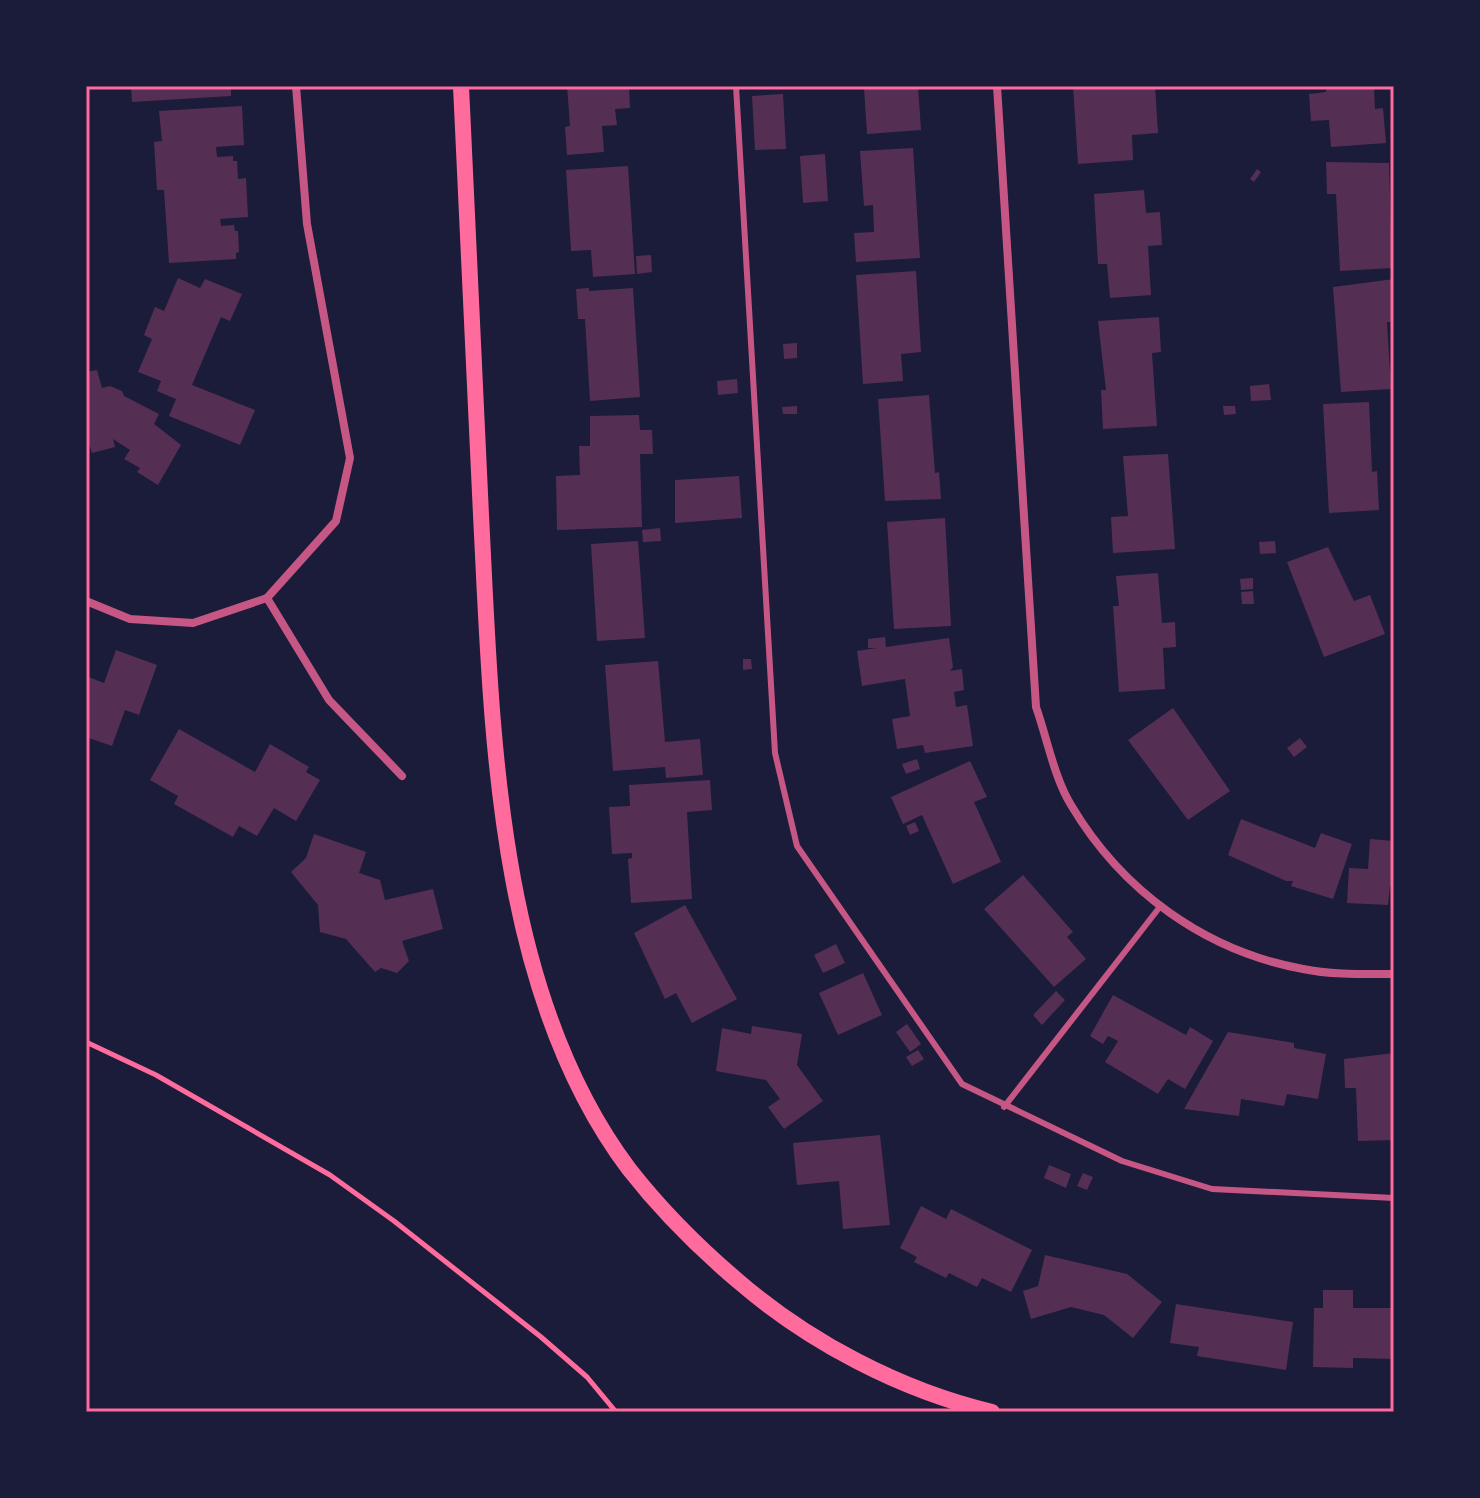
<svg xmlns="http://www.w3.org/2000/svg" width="1480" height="1498" font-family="Spectral,serif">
	<rect width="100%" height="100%" fill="#1b1b3a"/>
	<!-- building -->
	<g fill="#542f53">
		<polygon points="131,86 231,86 231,96 132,102"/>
		<polygon points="567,86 629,86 630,108 615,109 617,125 602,126 604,152 567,155 565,127 570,126"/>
		<polygon points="860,86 918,86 921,130 867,134 864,88"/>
		<polygon points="1073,86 1155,86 1158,133 1132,135 1133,160 1078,164"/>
		<polygon points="1326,86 1374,86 1375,109 1383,108 1386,143 1331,147 1329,120 1311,121 1309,94 1326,92"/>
		<polygon points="783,94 786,149 755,150 752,96"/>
		<polygon points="242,106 244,145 216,147 217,157 233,156 233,161 237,161 238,179 246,178 248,217 220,219 221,226 234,225 235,231 238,231 239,252 236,253 236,259 169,263 164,190 157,190 154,142 162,141 159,111"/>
		<polygon points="913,148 920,258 856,262 854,233 874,232 873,205 864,206 860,151"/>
		<polygon points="825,154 828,201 803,203 800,156"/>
		<polygon points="1326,162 1389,163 1392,268 1340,271 1336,194 1327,194"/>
		<polygon points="628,166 635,274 593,277 591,250 571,251 566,170"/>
		<polygon points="1257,169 1261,172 1254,182 1250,179"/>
		<polygon points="1144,190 1146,213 1160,212 1162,245 1148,246 1151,295 1110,298 1107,264 1098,264 1094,194"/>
		<polygon points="651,255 652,272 637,274 636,256"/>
		<polygon points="916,271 921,352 901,354 903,381 863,384 856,275"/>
		<polygon points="178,278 200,288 205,279 242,294 230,321 221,317 192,385 255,410 240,445 169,416 176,399 157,391 161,381 138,372 152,339 144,335 155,307 164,311"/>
		<polygon points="1394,279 1394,322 1387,322 1391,389 1341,392 1333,287"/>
		<polygon points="589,288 589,291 633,288 640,397 590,401 585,319 578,319 576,289"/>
		<polygon points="1159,317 1161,352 1152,353 1157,426 1103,429 1101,390 1106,390 1098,321"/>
		<polygon points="797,343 797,358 784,359 783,344"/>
		<polygon points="97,370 102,388 110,386 122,391 124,396 159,414 154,424 181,445 158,485 137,472 140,468 124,459 130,450 113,439 115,447 92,453 89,444 86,445 86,372"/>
		<polygon points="737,379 738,393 718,395 717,381"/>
		<polygon points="1269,384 1271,400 1251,401 1250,386"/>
		<polygon points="929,395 935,473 939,472 941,499 885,501 878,399"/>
		<polygon points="1369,402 1372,472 1377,471 1379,510 1329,513 1323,404"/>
		<polygon points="797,406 797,414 783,414 782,407"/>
		<polygon points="1223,406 1235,406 1236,414 1224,415"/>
		<polygon points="639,415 640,430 652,430 653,454 640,454 642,527 557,530 556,476 580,475 579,446 590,446 590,416"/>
		<polygon points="1168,454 1175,549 1113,553 1111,517 1128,516 1123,456"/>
		<polygon points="739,476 742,518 675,523 675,480"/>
		<polygon points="945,518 951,626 894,629 887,522"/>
		<polygon points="660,528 661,541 643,542 642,530"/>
		<polygon points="638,541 645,638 597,641 591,544"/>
		<polygon points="1275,541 1276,553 1260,554 1259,542"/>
		<polygon points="1328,547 1354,601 1370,595 1385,634 1324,657 1287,562"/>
		<polygon points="1158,573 1162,623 1175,622 1176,647 1163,648 1165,689 1119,692 1113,606 1119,606 1116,576"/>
		<polygon points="1253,578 1253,589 1241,590 1240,579"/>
		<polygon points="1253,591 1254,604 1242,604 1241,592"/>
		<polygon points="885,637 886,647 949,638 953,667 950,671 962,669 964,690 954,692 956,707 967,705 973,746 925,753 923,745 897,749 892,719 910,716 905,679 862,686 857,651 877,648 868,648 868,639"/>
		<polygon points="116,650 157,665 139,715 125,710 112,746 86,737 86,676 104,683"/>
		<polygon points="743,659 751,659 752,669 743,670"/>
		<polygon points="658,661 665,742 700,739 703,775 666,778 665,767 613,771 605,665"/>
		<polygon points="1173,708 1230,791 1188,820 1128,740"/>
		<polygon points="179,729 255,772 270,744 309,767 306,772 320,780 296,821 274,808 257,836 239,826 233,837 174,804 178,796 150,780"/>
		<polygon points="1300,738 1307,747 1294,757 1287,748"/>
		<polygon points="917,759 920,769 906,774 902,764"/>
		<polygon points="970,761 987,797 974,802 1001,862 953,884 922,815 903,824 891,797"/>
		<polygon points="710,780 712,810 687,812 692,899 631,903 628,859 632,858 632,853 612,854 609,807 630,806 629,785"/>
		<polygon points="1241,819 1315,848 1321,833 1352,844 1333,899 1291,886 1293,881 1286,881 1228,855"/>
		<polygon points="915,822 919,831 910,835 906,826"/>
		<polygon points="314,834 366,852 359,873 380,880 385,900 433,889 443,929 402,941 409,961 397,973 381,968 375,972 346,939 320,932 318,905 291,872 306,858"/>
		<polygon points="1370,839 1394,841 1394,886 1390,886 1388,905 1347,903 1349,868 1368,869"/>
		<polygon points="1023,875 1073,932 1067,937 1086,959 1054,987 984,909"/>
		<polygon points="685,905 737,999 692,1023 676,993 665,999 634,933"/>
		<polygon points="836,944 845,963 823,973 814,955"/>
		<polygon points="863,973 882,1015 838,1035 819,993"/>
		<polygon points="1056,991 1065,1000 1042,1025 1033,1015"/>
		<polygon points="1113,995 1186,1035 1190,1027 1213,1041 1185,1089 1168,1079 1158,1094 1105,1062 1118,1041 1108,1036 1103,1044 1090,1036"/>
		<polygon points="907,1024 921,1044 910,1052 896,1032"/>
		<polygon points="752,1026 802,1034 797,1065 823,1101 784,1129 768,1107 780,1099 766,1080 716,1071 722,1028 751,1034"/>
		<polygon points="1228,1032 1294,1043 1294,1048 1326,1054 1318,1099 1287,1094 1284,1106 1241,1099 1239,1116 1184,1109"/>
		<polygon points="918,1050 924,1059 912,1066 906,1057"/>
		<polygon points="1394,1053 1394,1140 1358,1141 1356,1088 1345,1088 1344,1059"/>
		<polygon points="880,1135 890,1225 843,1229 839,1181 797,1185 793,1143"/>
		<polygon points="1049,1165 1071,1174 1066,1188 1044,1178"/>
		<polygon points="1083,1173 1093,1177 1087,1190 1077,1186"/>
		<polygon points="921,1206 946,1219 951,1209 1032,1250 1011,1292 982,1278 977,1287 949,1273 946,1278 914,1262 917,1257 900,1248"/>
		<polygon points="1045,1255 1127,1274 1162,1302 1133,1338 1104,1315 1071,1307 1031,1319 1023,1291 1038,1286"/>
		<polygon points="1323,1290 1353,1290 1353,1308 1394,1308 1394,1359 1353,1358 1353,1368 1313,1367 1314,1308 1323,1308"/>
		<polygon points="1176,1304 1293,1322 1286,1370 1197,1356 1199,1347 1170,1343"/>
	</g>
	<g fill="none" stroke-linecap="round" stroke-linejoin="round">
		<!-- path -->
		<polyline stroke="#ff6b9d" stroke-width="5" points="86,1042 156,1075 330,1175 394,1221 541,1337 587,1377 616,1412"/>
		<!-- service -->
		<g stroke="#c65784" stroke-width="6">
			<polyline points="736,86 775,753 797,846 962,1084 1122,1161 1212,1189 1394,1198"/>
			<polyline points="1004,1107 1159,908"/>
		</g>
		<!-- minor -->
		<g stroke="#c65784" stroke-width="8">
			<path d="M 997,86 L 1036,707 C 1047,738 1054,777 1071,805 C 1122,891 1205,951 1303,969 C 1331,975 1365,974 1394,974"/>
			<polyline points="267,598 329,700 402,776"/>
			<polyline points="86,601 130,619 193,623 267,598 336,521 350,458 307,224 296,86"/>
		</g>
		<!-- secondary -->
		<path stroke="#ff6b9d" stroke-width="16" d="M 461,86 C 468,229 474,372 481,515 C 492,728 495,991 629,1169 C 661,1210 698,1247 738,1281 C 809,1342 900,1390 992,1412"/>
	</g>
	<!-- border -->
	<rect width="1480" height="1498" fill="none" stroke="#1b1b3a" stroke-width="176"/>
	<rect x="88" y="88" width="1304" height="1322" fill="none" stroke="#ff6b9d" stroke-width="3"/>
</svg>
